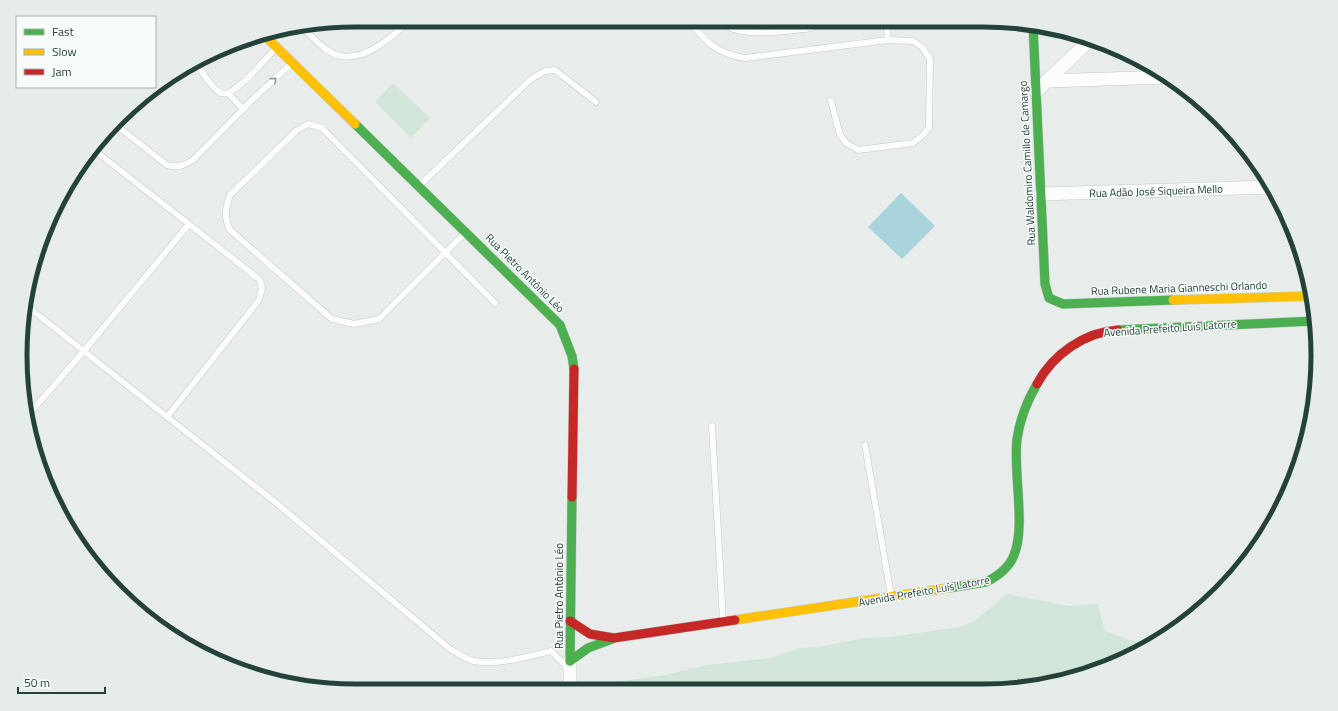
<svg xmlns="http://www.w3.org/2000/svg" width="1338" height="711" font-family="'Titillium Web',sans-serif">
	<rect width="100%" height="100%" fill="#e8edeb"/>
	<!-- green -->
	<g fill="#d1e6d8">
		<polygon points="393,83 430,118 411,138 375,102"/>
		<polygon points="1007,594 1069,606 1098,604 1105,631 1126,639 1152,644 1111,666 1026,688 597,689 615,682 665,675 706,665 770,658 799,648 818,647 864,638 890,637 960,627 976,620"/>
	</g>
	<!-- water -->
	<polygon fill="#a9d4db" points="901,193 935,226 902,259 868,227"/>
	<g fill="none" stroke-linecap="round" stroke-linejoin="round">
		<!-- lane casing -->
		<g stroke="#c5cac8" stroke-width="7">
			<g id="lane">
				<polyline points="389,20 399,30"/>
				<path d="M 687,20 C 708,42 714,53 745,58 L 888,40 L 913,41 L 922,47 L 930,59 L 929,127 L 924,134 L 913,143 L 858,150 L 846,143 L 840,135 L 831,101"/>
				<path d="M 719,20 C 735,39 782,31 804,29 L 812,28 L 816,21"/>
				<polyline points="757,20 758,32"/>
				<polyline points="886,21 888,40"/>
				<path d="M 303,29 C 314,38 327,54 341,56 C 367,61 393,35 411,20"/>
				<path d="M 197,65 C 203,73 212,89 221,93 C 233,99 266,58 275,49"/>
				<polyline points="229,94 243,109"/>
				<path d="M 117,126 L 167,165 C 178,168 183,166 193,160 L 254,98 L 291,64"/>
				<polyline points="420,185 531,79 545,71 555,70 596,102"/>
				<path d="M 465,233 L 379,319 L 354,324 L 332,319 L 230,230 C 224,217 225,209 230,195 L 296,131 L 308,124 L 322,128 L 495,303"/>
				<path d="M 28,307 L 275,502 L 450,649 C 457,653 466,660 474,661 C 497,666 529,656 551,651 L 566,666"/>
				<polyline points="29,414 83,352 189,224 94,150"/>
				<polyline points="167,417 259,300 262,288 260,280 189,224"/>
				<polyline points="712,426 723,620"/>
				<polyline points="865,445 891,595"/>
			</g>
		</g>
		<!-- street casing -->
		<g stroke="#c5cac8" stroke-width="14">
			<g id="street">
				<polyline points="1047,81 1090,40"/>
				<polyline points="1036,92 1047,81 1167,77"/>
				<polyline points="1041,194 1271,187"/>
				<polyline points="570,690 570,661"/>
			</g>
		</g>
		<!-- fast casing -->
		<g stroke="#c3cbc8" stroke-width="10">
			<g id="fast">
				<polyline points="1033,25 1045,284 1049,298 1063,304 1173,300"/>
				<polyline points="355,124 560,325 572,356 574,369"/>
				<polyline points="1118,330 1315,321"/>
				<path d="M 948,588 L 986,582 C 998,576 1009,568 1014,555 C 1026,527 1013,472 1017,439 C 1020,419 1027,401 1037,384"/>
				<polyline points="570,661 572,497"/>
				<polyline points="570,661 588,648 612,639"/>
			</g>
		</g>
		<!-- slow casing -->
		<g stroke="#c3cbc8" stroke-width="10">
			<g id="slow">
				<polyline points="264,35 355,124"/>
				<polyline points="1173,300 1311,296"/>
				<polyline points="735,620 948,588"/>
			</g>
		</g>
		<!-- jam casing -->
		<g stroke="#c3cbc8" stroke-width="10">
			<g id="jam">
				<path d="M 1037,384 C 1053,354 1085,332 1118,330"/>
				<polyline points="572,497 574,369"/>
				<polyline points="570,621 590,634 614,638 735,620"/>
			</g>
		</g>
		<!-- lane -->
		<use href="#lane" stroke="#fcfcfc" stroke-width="6"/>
		<!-- street -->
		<use href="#street" stroke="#fcfcfc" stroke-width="13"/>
		<!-- fast -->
		<use href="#fast" stroke="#4caf50" stroke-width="9"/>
		<!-- slow -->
		<use href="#slow" stroke="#ffc107" stroke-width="9"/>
		<!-- jam -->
		<use href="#jam" stroke="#c62828" stroke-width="9"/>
	</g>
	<!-- one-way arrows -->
	<defs><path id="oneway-chevron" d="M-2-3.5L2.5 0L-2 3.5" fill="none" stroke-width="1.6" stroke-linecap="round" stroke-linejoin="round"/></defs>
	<use stroke="#909f9b" href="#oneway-chevron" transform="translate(274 80) rotate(-42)"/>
	<g text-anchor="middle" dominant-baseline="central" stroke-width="3" stroke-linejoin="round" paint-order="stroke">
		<!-- street labels -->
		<g font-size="11" fill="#24423a" stroke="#f7fbf9">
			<text transform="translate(1027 163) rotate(-93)">Rua Waldomiro Camillo de Camargo</text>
			<text transform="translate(1156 191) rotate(-2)">Rua Adão José Siqueira Mello</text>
			<text transform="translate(525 273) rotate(45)">Rua Pietro Antônio Léo</text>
			<text transform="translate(1179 288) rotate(-2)">Rua Rubene Maria Gianneschi Orlando</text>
			<text transform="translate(1170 328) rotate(-4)">Avenida Prefeito Luís Latorre</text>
			<text transform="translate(924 591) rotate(-10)">Avenida Prefeito Luís Latorre</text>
			<text transform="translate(559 596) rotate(-90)">Rua Pietro Antônio Léo</text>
		</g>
	</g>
	<!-- crop -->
	<path d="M0 0H1338V711H0ZM355 27H983A328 328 0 0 1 1311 355V356A328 328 0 0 1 983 684H355A328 328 0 0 1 27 356V355A328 328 0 0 1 355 27Z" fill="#e6ecea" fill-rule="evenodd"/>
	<path fill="none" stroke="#24423a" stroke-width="5" d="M355 27H983A328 328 0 0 1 1311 355V356A328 328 0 0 1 983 684H355A328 328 0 0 1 27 356V355A328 328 0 0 1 355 27Z"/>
	<!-- legend -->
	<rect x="16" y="16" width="140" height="72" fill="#f7fbf9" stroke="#a3b1ad"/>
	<rect x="24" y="29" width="20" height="6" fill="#4caf50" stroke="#a3b1ad"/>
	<text x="52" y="36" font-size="12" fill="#24423a">Fast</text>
	<rect x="24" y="49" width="20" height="6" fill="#ffc107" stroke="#a3b1ad"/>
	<text x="52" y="56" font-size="12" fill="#24423a">Slow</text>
	<rect x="24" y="69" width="20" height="6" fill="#c62828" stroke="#a3b1ad"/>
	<text x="52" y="76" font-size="12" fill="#24423a">Jam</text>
	<!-- scale -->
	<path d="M18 687v6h87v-6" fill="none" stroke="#24423a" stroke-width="2"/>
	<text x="24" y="687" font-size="12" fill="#24423a" stroke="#f7fbf9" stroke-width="3" paint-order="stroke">50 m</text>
</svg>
